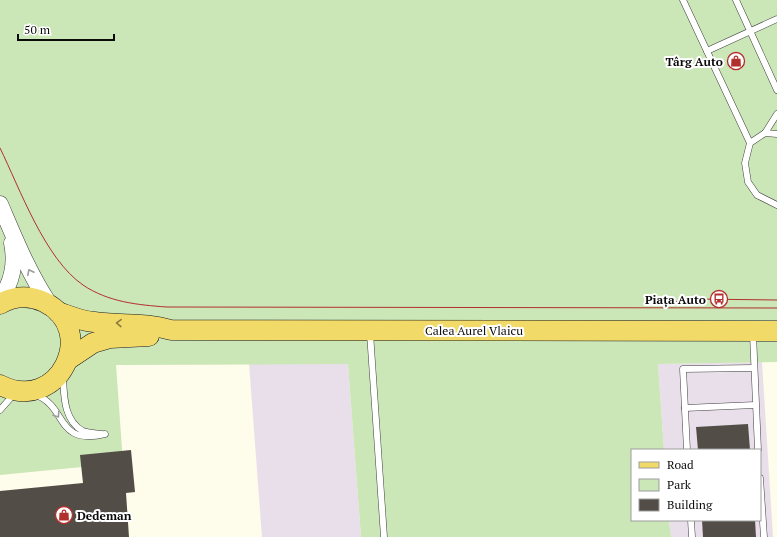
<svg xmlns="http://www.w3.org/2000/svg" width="777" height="537" font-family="'PT Serif',serif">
	<rect width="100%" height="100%" fill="#fefcea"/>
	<!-- industrial -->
	<g fill="#e9dfea">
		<polygon points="762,362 773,537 671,537 669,520 760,520 760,450 664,450 658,364"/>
		<polygon points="249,363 348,364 361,537 262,537"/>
	</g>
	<!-- green -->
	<polygon fill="#cbe6b7" points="0,0 777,0 777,362 658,364 664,450 632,450 632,520 669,520 671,537 361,537 348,364 116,365 123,463 0,475"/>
	<!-- building -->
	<g fill="#534d48">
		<polygon points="748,424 750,450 698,450 696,427"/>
		<polygon points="131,450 135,492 126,493 129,537 0,537 0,491 83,483 80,455"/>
		<polygon points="702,520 755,520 756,537 703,537"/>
	</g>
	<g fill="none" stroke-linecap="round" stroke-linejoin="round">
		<!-- service casing -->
		<g stroke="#3e3e3e" stroke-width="7">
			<g id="service">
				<polyline points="683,0 750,143"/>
				<polyline points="736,0 777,90"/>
				<polyline points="707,51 777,19"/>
				<polyline points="765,133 777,114"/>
				<polyline points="777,134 765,133 750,143 745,163 748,182 757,195 777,205"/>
				<polyline points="370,333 384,537"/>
				<polyline points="753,334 758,450"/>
				<path d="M 63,378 C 64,396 64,421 83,431 C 88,433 96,433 101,434"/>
				<path d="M 36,395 C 68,407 55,446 105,434"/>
				<polyline points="685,408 755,405"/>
				<polyline points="0,410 15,393"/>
				<polyline points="687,450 683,369 753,368"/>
				<polyline points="760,478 764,537"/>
				<polyline points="691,520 692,537"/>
			</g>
		</g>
		<!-- tertiary casing -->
		<g stroke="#3e3e3e" stroke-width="17">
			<g id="tertiary">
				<path d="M 0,204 C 15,239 29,274 50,305"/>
				<path d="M 0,299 C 12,283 16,263 12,243"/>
			</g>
		</g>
		<!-- primary casing -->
		<g stroke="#1c1c1c" stroke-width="21">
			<g id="primary">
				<path d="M 0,304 C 14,296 29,295 44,302 C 100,329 59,415 0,385"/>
				<path d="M 58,312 C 70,316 81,321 94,322 C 121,326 144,322 171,330 L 777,331"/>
				<polyline points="69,359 93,343 110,338 149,336"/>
			</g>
		</g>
		<!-- service -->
		<use href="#service" stroke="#fff" stroke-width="6"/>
		<!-- tertiary -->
		<use href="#tertiary" stroke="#fff" stroke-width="16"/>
		<!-- primary -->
		<use href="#primary" stroke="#f1da67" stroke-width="20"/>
		<!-- tram -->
		<g stroke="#b2302c" stroke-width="1">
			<path d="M 0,148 C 20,189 45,259 83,285 C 108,302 138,305 167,307 L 777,308"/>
			<polyline points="667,303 695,299 777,300"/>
		</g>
	</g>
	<!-- one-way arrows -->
	<defs><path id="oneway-chevron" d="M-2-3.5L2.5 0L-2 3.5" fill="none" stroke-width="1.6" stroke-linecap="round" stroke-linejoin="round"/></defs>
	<g stroke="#9d9d9d">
		<use href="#oneway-chevron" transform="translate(30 272) rotate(-117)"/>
		<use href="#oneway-chevron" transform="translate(57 415) rotate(56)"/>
	</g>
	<use stroke="#8a7d3e" href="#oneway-chevron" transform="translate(119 323) rotate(-178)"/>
	<!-- icons -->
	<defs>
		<g id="shop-ring" transform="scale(0.9)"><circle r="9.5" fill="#fff" stroke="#b2302c" stroke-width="1.5"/><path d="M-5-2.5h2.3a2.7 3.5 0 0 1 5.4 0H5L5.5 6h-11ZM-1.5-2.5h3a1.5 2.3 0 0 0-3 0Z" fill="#b2302c"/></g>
		<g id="bus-ring" transform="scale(0.9)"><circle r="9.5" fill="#fff" stroke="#b2302c" stroke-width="1.5"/><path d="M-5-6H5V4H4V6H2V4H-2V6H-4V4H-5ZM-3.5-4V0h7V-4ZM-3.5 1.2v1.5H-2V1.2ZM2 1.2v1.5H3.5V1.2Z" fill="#b2302c"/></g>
	</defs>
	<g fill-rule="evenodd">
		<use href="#shop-ring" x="736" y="61"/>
		<use href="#bus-ring" x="719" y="299"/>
		<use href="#shop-ring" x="64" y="515"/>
	</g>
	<g text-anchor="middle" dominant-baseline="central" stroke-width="4" stroke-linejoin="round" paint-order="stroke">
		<!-- poi labels -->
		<g font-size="12" font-weight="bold" fill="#0b0b0b" stroke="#fff" text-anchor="end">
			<text x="723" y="61">Târg Auto</text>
			<text x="706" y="299">Piața Auto</text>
			<text x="77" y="515" text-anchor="start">Dedeman</text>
		</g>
		<!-- street labels -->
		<g font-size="12" fill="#0b0b0b" stroke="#fff">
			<text x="474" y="330">Calea Aurel Vlaicu</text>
		</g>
	</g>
	<!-- legend -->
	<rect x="631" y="449" width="130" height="72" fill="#ffffff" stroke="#9d9d9d"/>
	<rect x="639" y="462" width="20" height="6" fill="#f1da67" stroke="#9d9d9d"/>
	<text x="667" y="469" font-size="12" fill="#0b0b0b">Road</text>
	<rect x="639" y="479" width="20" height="12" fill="#cbe6b7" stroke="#9d9d9d"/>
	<text x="667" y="489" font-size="12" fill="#0b0b0b">Park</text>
	<rect x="639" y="499" width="20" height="12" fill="#534d48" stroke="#9d9d9d"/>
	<text x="667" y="509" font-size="12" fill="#0b0b0b">Building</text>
	<!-- scale -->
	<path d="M18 34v6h96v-6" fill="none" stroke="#0b0b0b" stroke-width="2"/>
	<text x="24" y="34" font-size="12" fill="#0b0b0b" stroke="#ffffff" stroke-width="3" paint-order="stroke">50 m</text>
</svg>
